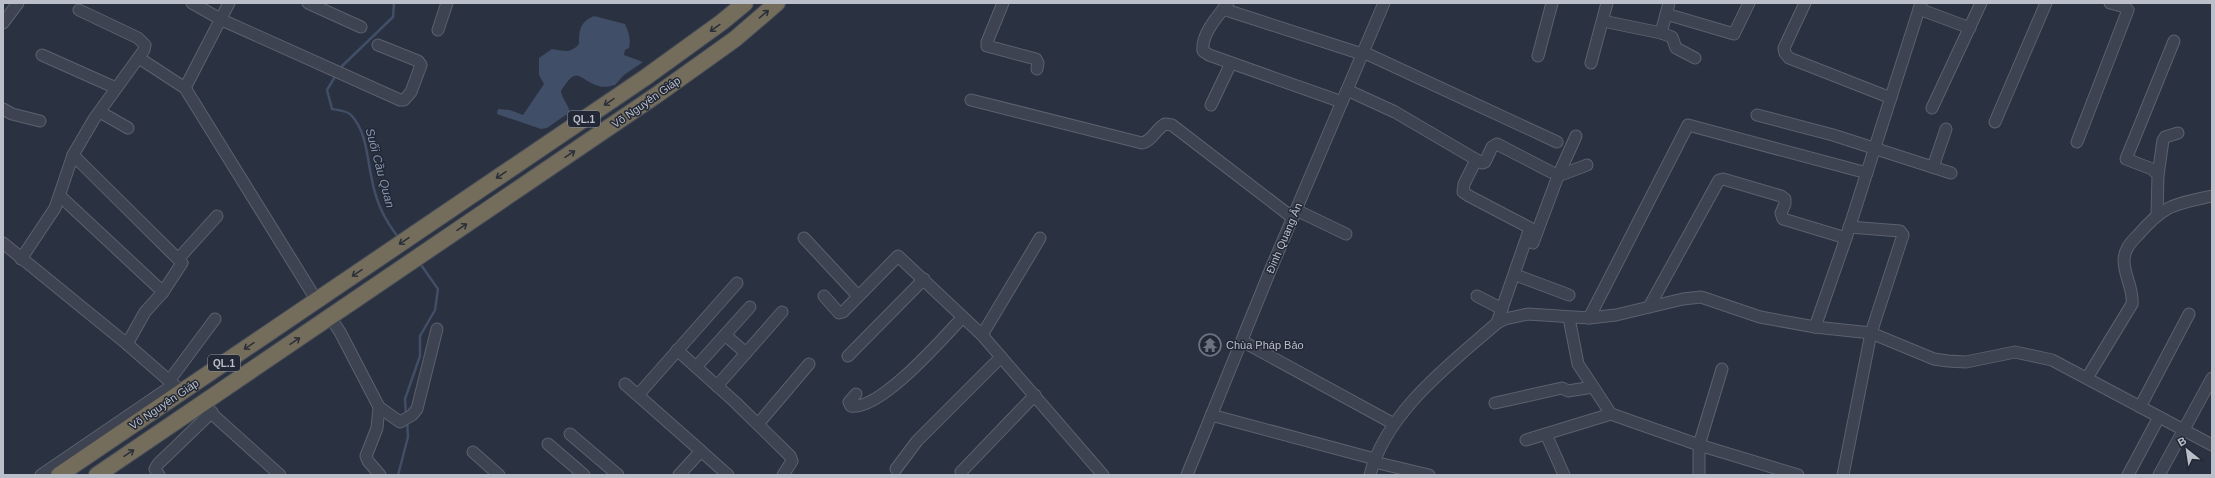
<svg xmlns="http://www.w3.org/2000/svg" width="2215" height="478" font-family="Helvetica,sans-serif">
	<rect width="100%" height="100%" fill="#2a3140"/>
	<!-- water -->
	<path fill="#414e67" d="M 594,16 L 625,24 C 629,33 631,39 629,48 L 625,50 L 624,55 L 643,62 L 624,75 L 615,85 C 611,86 604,88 599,86 C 578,80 578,63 561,91 C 562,99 568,104 570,112 L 547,128 L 541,129 L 497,114 L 498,109 L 510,110 L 523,115 L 544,84 L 539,75 L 539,58 L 552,49 C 564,51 570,54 579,44 C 579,30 580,22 594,16 Z"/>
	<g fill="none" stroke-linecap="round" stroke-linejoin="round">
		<!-- stream -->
		<g stroke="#414e67" stroke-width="2.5">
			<polyline points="339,69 393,17 394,3"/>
			<path d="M 336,75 L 327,90 L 332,109 C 338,110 349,111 352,116 C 367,133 367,159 372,180 C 376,202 385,221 399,238"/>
			<polyline points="406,414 405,399 420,356 420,336 435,310 438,289 419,262"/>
			<polyline points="398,475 408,437 407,421"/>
		</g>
		<!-- minor casing -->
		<g stroke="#5b616d" stroke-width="13">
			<g id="minor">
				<polyline points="192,3 222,20 400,100 404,100 411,92 421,65 418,61 378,45"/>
				<polyline points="229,3 185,88 317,301"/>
				<polyline points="308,3 361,27"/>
				<polyline points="1003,3 987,42 987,46 1036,59 1038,63 1037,69"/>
				<path d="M 1228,3 C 1218,16 1201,34 1203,51 L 1209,55 L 1342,102"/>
				<polyline points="1805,3 1784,48 1785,53 1789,58 1891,98"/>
				<polyline points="1223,9 1362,54"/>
				<polyline points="1919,9 1970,28"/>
				<polyline points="1666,14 1734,34 1749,3"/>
				<polyline points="1603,21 1661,33 1672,37 1676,48 1695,58"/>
				<polyline points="3,23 18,3"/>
				<polyline points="438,30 447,3"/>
				<polyline points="1661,33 1669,3"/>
				<polyline points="1363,52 1557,142"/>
				<polyline points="42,55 116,88"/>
				<polyline points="1538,56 1552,3"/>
				<polyline points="139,58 185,88"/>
				<polyline points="1591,63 1607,3"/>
				<polyline points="1347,90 1395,112 1482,163 1485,162 1492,147 1497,144 1551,172"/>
				<path d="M 971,100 L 1142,143 C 1152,141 1156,129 1165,124 L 1172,125 L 1293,218"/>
				<polyline points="1211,105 1231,63"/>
				<polyline points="1932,108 1981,3"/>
				<polyline points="3,109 12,114 40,121"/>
				<polyline points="100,112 128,128"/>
				<polyline points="1757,115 1833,135 1951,173"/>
				<polyline points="1995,122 2046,3"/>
				<polyline points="2077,142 2128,10 2125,7 2110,3"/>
				<polyline points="73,155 182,263 163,292 145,312 127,344"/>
				<polyline points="1476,160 1464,184 1463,192 1469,196 1530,228 1497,323"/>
				<polyline points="1933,167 1946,129"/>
				<polyline points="2158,175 2163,140 2165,137 2178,133"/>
				<polyline points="1558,176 1576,136"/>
				<polyline points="60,196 163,292"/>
				<polyline points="1296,210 1346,234"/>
				<polyline points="2157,214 2158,175 2152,169 2126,159 2174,41"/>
				<polyline points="804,238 858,296"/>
				<polyline points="3,243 127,344 182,392"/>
				<polyline points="1533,243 1558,176 1587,165"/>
				<polyline points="179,258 217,216"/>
				<polyline points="21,259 55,208 73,155 94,119 144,50 145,45 138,38 79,10"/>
				<polyline points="1521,277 1569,295"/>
				<polyline points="824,296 839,313 843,312 898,256 982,335 1103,475"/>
				<polyline points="1477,296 1502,309"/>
				<polyline points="1649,307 1719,180 1723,179 1781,196 1785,199 1785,204 1781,213 1783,219 1846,238"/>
				<polyline points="330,317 340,332 379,407 377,428 366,456 368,461 380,475"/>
				<polyline points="1569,318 1578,364 1611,414 1699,445 1798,475"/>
				<polyline points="1589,318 1688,125 1867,173"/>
				<polyline points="1815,327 1846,238 1921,3"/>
				<polyline points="725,335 746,353"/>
				<polyline points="982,335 1040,238"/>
				<polyline points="1242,341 1394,424"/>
				<polyline points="677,350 735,402 790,456 792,461 783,475"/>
				<polyline points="848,356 924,279"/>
				<polyline points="696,367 750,307"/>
				<path d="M 2087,378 L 2132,304 C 2134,290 2124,275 2124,261 C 2124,250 2130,243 2138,235 C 2165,204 2173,205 2212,196"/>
				<polyline points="169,381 215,319"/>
				<polyline points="625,384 701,451"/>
				<polyline points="717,386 782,312"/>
				<path d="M 856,394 L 849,402 L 851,406 C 880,411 942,339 962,318"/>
				<polyline points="638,395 737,283"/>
				<polyline points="1495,403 1562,388 1568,391 1593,387"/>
				<polyline points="201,404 280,475"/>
				<polyline points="379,407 400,422 412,415 417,409 437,329"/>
				<polyline points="2140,407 2189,314"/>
				<polyline points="1211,415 1375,459"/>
				<polyline points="758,424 809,364"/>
				<polyline points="570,434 618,475"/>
				<polyline points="1546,434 1564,475"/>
				<polyline points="1526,440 1611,414"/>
				<polyline points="548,444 584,475"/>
				<polyline points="473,452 499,475"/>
				<polyline points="1374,462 1429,475"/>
				<polyline points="896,469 917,441 1001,357"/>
				<polyline points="961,472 1035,395"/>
				<polyline points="41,475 173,385"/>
				<polyline points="159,475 155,469 158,464 212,412"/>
				<polyline points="679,475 701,451 728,475"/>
				<polyline points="1187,475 1270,271 1384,3"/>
				<path d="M 1370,475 C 1386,412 1450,364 1497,323 L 1505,319 L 1528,314 L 1589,318 L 1616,315 L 1683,299 L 1701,297 L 1760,317 L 1815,327 L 1871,333 L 1934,359 L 1948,361 L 1966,362 L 2015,352 L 2052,360 L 2212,445"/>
				<polyline points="1699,475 1699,445 1722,369"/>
				<polyline points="1843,475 1871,333 1903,235 1900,231 1849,227"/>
				<polyline points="2128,475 2159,417"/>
				<polyline points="2159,475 2212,378"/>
			</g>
		</g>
		<!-- highway casing -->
		<g stroke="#484e5a" stroke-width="18">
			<g id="highway">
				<polyline points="59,475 646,77 722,22 745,3"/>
				<polyline points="97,475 658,94 735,39 777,3"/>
			</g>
		</g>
		<!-- minor -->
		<use href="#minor" stroke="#3d4350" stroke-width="11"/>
		<!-- highway -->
		<use href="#highway" stroke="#756d5b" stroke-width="16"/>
	</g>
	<!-- one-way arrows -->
	<defs><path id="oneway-shaft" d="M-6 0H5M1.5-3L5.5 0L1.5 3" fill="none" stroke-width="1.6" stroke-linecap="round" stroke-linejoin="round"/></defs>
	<g stroke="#2a2f39">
		<use href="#oneway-shaft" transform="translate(764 14) rotate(-40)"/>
		<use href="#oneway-shaft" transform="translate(715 28) rotate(144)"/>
		<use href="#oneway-shaft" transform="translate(609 102) rotate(146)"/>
		<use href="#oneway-shaft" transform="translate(570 154) rotate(-34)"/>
		<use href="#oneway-shaft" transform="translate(501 175) rotate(146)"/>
		<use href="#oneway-shaft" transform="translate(462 227) rotate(-34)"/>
		<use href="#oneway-shaft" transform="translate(404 241) rotate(146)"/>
		<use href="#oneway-shaft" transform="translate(357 273) rotate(146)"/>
		<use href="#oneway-shaft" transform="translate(295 341) rotate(-34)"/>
		<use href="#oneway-shaft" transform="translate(249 346) rotate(146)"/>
		<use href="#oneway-shaft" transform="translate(129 453) rotate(-34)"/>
	</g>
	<!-- icons -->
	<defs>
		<g id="temple-ring" transform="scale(1.15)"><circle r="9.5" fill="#222835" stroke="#6b7280" stroke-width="1.5"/><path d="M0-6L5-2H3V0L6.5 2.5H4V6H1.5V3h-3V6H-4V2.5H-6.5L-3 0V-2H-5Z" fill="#6b7280"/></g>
	</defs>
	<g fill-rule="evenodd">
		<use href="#temple-ring" x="1210" y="345"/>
	</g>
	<g text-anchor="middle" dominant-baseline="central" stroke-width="3" stroke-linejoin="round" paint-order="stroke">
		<!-- shield labels -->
		<g fill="#222835" stroke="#8c929d" stroke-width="1">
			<rect x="568" y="111" width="32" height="16" rx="3"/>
			<rect x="208" y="355" width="32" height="16" rx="3"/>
		</g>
		<g font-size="10" font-weight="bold" fill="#babfca">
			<text x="584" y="119">QL.1</text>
			<text x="224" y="363">QL.1</text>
		</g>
		<!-- street labels -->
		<g font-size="11" fill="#babfca" stroke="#222835">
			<text transform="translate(646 102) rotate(-35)">Võ Nguyên Giáp</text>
			<text transform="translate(1284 238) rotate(-67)">Đinh Quang Ân</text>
			<text transform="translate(164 404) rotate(-34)">Võ Nguyên Giáp</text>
		</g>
		<!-- poi labels -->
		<g font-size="11" fill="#babfca" stroke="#222835" text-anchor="start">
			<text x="1226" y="345">Chùa Pháp Bảo</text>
		</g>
		<!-- water labels -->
		<g font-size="12" font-style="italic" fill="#8593ae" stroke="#222835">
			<text transform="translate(380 168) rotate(75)">Suối Cầu Quan</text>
		</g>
	</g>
	<!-- border -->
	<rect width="2215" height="478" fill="none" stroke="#babfca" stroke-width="8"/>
	<!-- north arrow -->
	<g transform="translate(2187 450) rotate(330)" stroke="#222835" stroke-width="3" paint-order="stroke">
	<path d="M0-3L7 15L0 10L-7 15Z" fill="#babfca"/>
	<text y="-6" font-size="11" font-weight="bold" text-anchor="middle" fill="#babfca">B</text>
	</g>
</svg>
